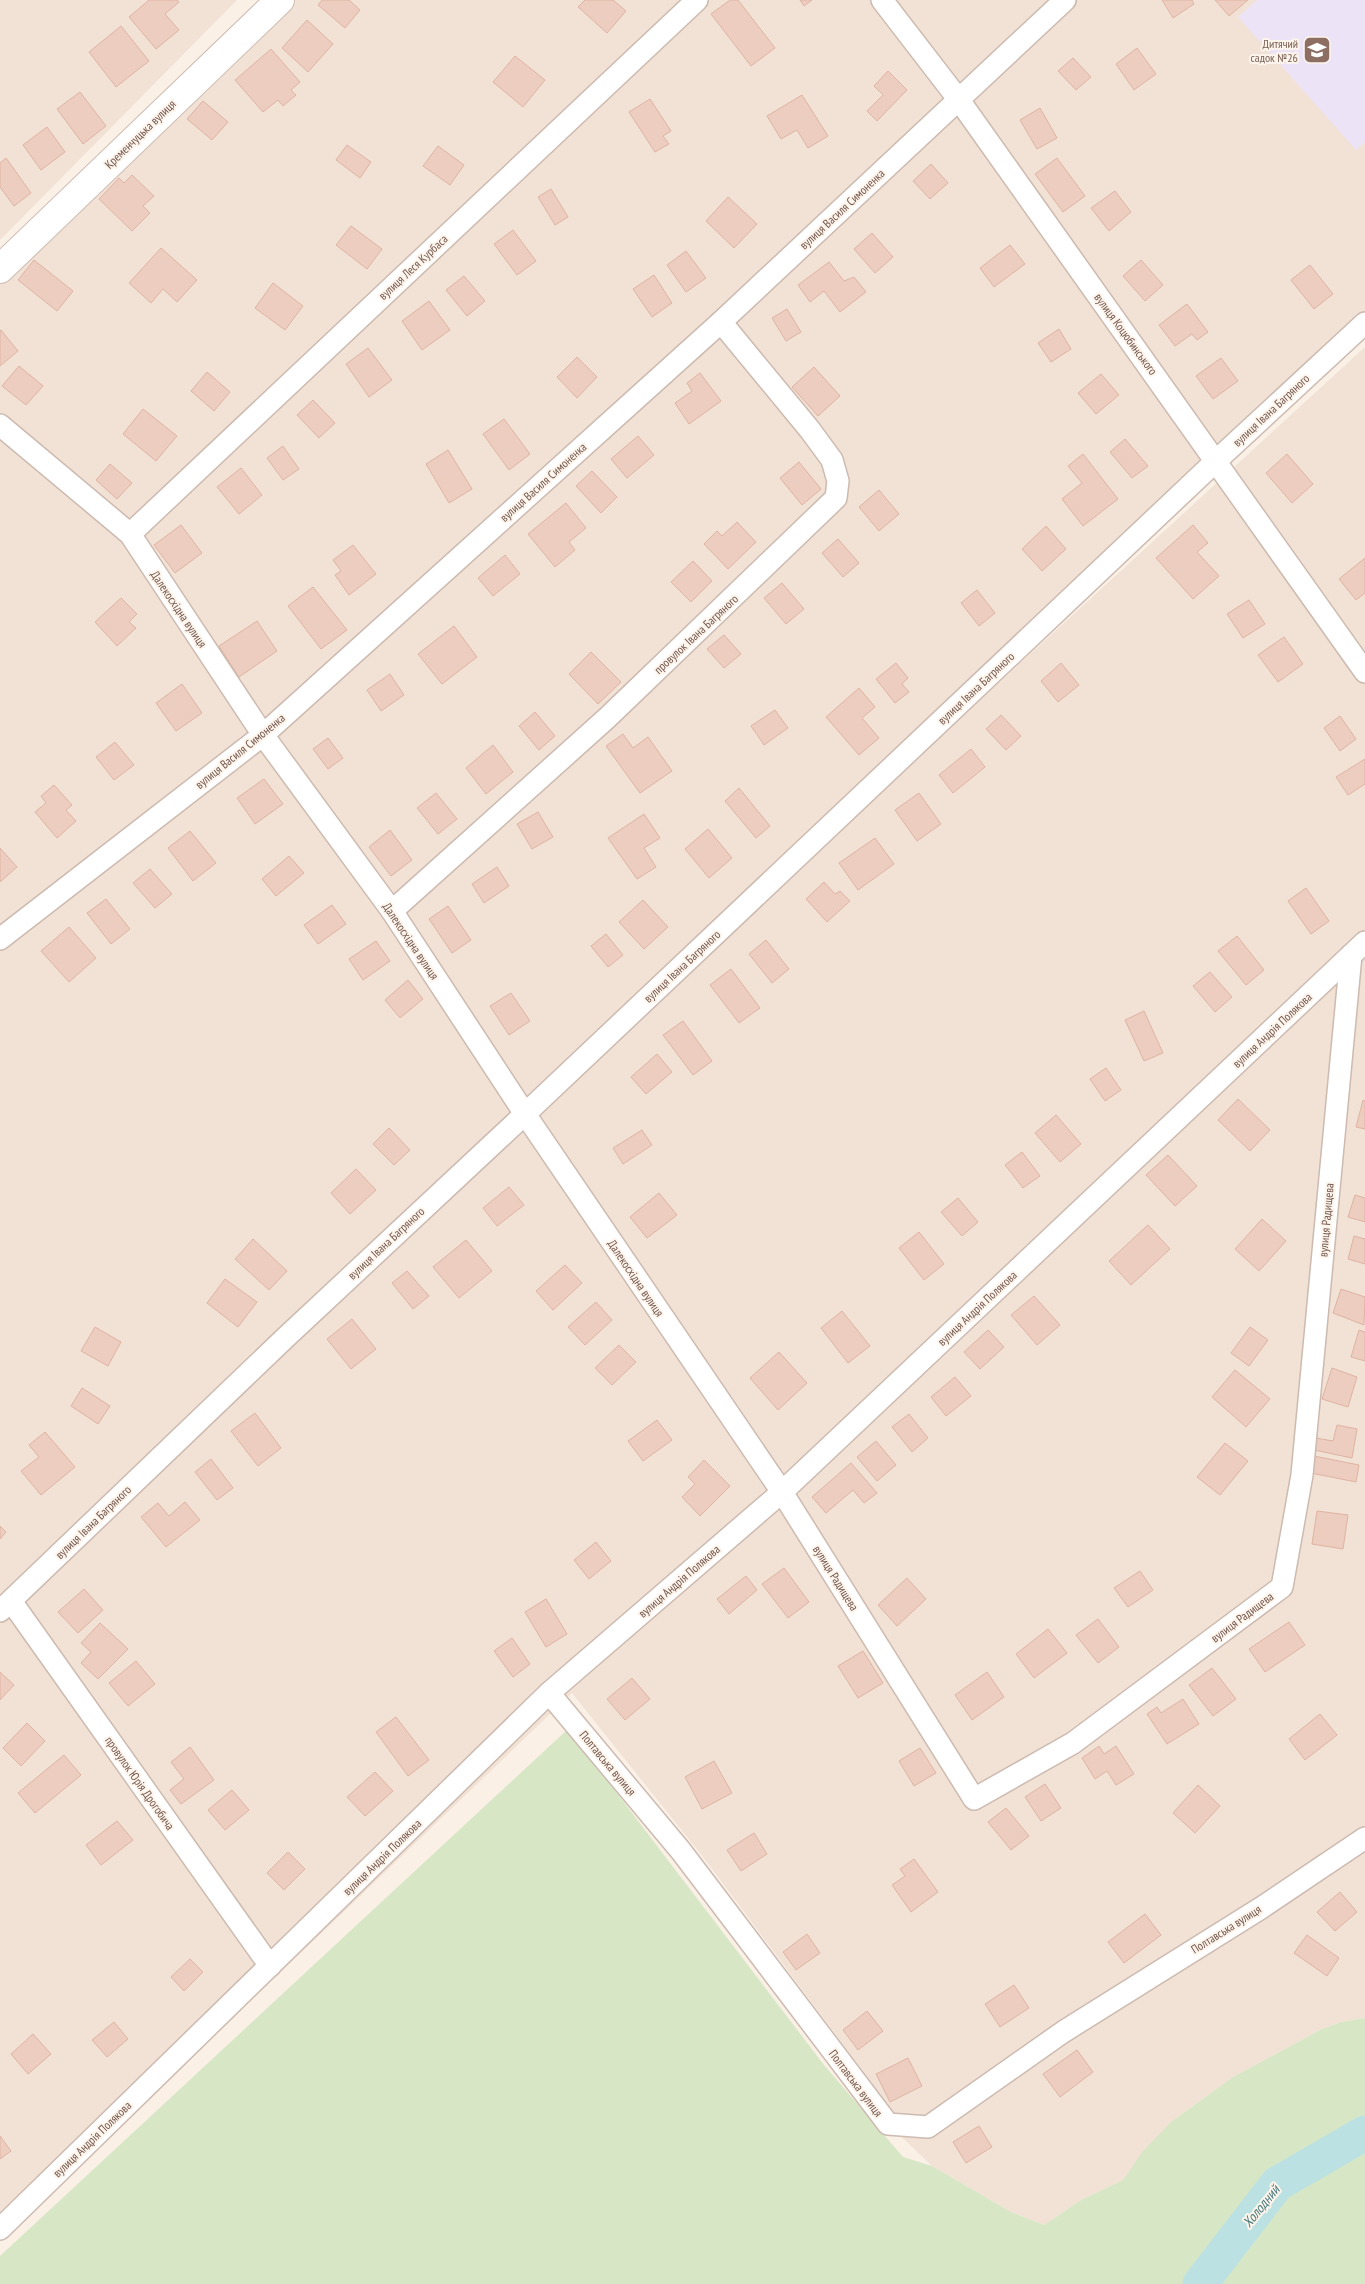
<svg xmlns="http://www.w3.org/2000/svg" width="1365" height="2284" font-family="'PT Sans Narrow',sans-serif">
	<rect width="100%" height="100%" fill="#faf0e6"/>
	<!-- residential -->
	<g fill="#f1e2d5">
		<polygon points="0,0 237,0 0,240"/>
		<polygon points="287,0 1365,0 1365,323 0,1611 0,271"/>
		<polygon points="1365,347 1365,2018 1341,2022 1322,2029 1233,2077 1171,2122 1123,2180 1081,2200 1044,2225 1011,2212 932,2166 888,2124 872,2083 703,1857 572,1693 0,2241 0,1620 932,744"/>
	</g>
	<!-- education -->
	<polygon fill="#ede3f7" points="1257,0 1365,0 1365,142 1356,150 1238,17"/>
	<!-- green -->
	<polygon fill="#d7e7c6" points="568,1729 824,2065 903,2157 932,2166 1011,2212 1044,2225 1081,2200 1123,2180 1143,2151 1171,2122 1233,2077 1322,2029 1341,2022 1365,2018 1365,2284 0,2284 0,2256"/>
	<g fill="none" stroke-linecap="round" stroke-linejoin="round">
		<!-- river -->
		<polyline stroke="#bce1e2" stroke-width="35" points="1200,2284 1277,2184 1365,2133"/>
	</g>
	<!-- building -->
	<g fill="#edcdc0" stroke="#dfb3a2">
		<polygon points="149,0 177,0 179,2 165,14 179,30 156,49 129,17"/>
		<polygon points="322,0 349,0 360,10 345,28 318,5"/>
		<polygon points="585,0 613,0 626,11 607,33 578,7"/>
		<polygon points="730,0 738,0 775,48 751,66 711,14"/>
		<polygon points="800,0 812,0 804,6"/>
		<polygon points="1162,0 1192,0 1194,4 1173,18"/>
		<polygon points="1215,0 1248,0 1229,16"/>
		<polygon points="307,20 333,44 308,72 282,48"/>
		<polygon points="121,26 149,61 116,87 89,52"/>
		<polygon points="1137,48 1156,74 1134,90 1116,64"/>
		<polygon points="271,49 300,82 291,90 296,95 283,106 278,100 263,112 235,80"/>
		<polygon points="515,56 545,80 523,107 493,82"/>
		<polygon points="1073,58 1091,77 1076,90 1058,71"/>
		<polygon points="888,71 907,90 877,121 867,111 883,95 874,86"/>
		<polygon points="80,92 106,126 83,144 57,109"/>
		<polygon points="802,95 828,136 808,148 797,130 781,139 767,116"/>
		<polygon points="650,99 671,131 663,136 669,144 655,152 629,112"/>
		<polygon points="203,101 228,122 212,140 187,119"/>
		<polygon points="1040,108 1057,138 1037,149 1020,120"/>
		<polygon points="47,127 65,152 41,170 23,145"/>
		<polygon points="347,145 371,162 360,178 336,160"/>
		<polygon points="438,146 464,165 450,185 423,166"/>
		<polygon points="6,158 31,193 14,206 0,187 0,163"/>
		<polygon points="1057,158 1085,196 1063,212 1035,174"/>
		<polygon points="931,164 948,183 930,199 913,181"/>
		<polygon points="132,175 154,196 143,206 150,213 132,231 99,199 119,178 124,183"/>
		<polygon points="551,189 568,217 555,225 538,197"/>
		<polygon points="1115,191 1131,212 1109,231 1091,208"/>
		<polygon points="728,197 757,224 734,248 706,221"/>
		<polygon points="351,226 382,249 367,269 336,245"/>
		<polygon points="513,230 536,261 517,275 494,244"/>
		<polygon points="872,233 893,257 875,273 854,249"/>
		<polygon points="1010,245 1025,264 994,287 980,268"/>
		<polygon points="161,248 197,280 177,302 163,289 151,303 129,283"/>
		<polygon points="686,251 706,278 686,292 667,265"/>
		<polygon points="34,260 73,291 57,311 18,280"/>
		<polygon points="1141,260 1163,285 1145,301 1123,276"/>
		<polygon points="829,262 844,281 854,277 866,292 840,312 824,291 810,302 798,285"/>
		<polygon points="1310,265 1333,294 1314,309 1291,280"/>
		<polygon points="654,275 672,303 652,317 633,289"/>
		<polygon points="464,276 485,301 467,316 446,290"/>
		<polygon points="273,283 303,306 285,330 255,308"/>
		<polygon points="429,301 450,330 422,350 402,321"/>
		<polygon points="1187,304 1208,332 1197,340 1192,334 1175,346 1159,325"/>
		<polygon points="787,309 801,332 786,341 772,318"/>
		<polygon points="1059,329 1071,349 1051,362 1038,343"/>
		<polygon points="1,330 18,351 0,366 0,331"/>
		<polygon points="368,348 392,380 369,397 346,364"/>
		<polygon points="577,357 597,377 577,398 557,377"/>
		<polygon points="1221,358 1238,381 1213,399 1196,376"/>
		<polygon points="19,366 43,386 26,405 2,386"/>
		<polygon points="814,367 840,396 818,416 792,387"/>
		<polygon points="207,372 230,392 214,411 191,391"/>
		<polygon points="700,373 721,401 689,424 675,403 692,391 687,383"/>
		<polygon points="1101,374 1119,395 1096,414 1078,393"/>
		<polygon points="313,400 335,423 319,438 297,415"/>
		<polygon points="143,409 177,436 156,461 123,434"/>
		<polygon points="504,419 530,454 509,470 483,434"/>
		<polygon points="638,436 654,455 627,478 611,459"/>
		<polygon points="1125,439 1148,466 1132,478 1110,452"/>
		<polygon points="283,446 299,469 283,480 267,458"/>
		<polygon points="448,450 472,489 449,503 426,464"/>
		<polygon points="1083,454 1118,499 1083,526 1062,499 1082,483 1068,466"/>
		<polygon points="1287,454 1313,484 1292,503 1266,473"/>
		<polygon points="799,462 821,489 802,505 780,478"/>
		<polygon points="110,464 132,483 117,499 96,480"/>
		<polygon points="241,468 262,495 239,514 217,487"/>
		<polygon points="592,471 617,497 601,513 576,486"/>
		<polygon points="879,490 899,514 879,531 859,507"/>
		<polygon points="566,503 586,528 569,542 575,550 555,567 528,534"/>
		<polygon points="737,522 756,542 728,569 704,544 717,531 722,536"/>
		<polygon points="181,525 202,553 175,573 154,545"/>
		<polygon points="1193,525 1208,543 1197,552 1219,576 1193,599 1156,558"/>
		<polygon points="1046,526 1066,549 1042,571 1022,549"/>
		<polygon points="838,539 859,563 843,577 822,553"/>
		<polygon points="353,545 376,574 349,595 335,575 341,571 333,560"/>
		<polygon points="505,555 520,574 493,596 478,578"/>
		<polygon points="1365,558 1365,593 1356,600 1339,579"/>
		<polygon points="693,561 712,581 691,602 671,582"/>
		<polygon points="782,583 804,609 786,624 764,598"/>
		<polygon points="313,587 347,630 321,649 288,606"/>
		<polygon points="977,590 995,613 979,626 961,603"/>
		<polygon points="121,598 137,614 129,622 136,628 117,646 95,622"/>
		<polygon points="1249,600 1265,624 1243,638 1227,614"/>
		<polygon points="257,621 277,651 239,677 219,646"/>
		<polygon points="454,626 477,657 442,684 418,654"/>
		<polygon points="724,635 741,654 724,668 707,649"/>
		<polygon points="1284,637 1303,664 1278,682 1258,655"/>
		<polygon points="591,652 621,682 598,704 569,674"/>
		<polygon points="896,663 908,678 902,684 909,692 895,703 876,679"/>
		<polygon points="1061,663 1079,685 1058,702 1041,681"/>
		<polygon points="390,674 404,695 381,711 367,690"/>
		<polygon points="182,684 202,713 176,731 156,703"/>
		<polygon points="859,688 875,707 862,718 879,738 859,755 826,717"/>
		<polygon points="775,710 788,728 764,745 751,726"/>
		<polygon points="535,712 555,736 539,750 519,726"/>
		<polygon points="1001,715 1021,736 1006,750 986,729"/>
		<polygon points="1340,716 1356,739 1340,751 1324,728"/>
		<polygon points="623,734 633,748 648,737 672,771 640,793 606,746"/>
		<polygon points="328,738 343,758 328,769 313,749"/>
		<polygon points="115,742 134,765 114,780 96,757"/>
		<polygon points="493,745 513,772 486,794 466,768"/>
		<polygon points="971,749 985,767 953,793 939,775"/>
		<polygon points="1365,759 1365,784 1348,795 1336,777"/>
		<polygon points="264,779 283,804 255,824 237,798"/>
		<polygon points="54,785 72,805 66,810 76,821 57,838 35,812 46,803 41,796"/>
		<polygon points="739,788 770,826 756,838 725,801"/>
		<polygon points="436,793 457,819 438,834 417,808"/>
		<polygon points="919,793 941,824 917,841 895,810"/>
		<polygon points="538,812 553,837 532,849 517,824"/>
		<polygon points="644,814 660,838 644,848 656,867 637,879 608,838"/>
		<polygon points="708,829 732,858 709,878 685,849"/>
		<polygon points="390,830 412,860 391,876 369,847"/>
		<polygon points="190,831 216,863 193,881 168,848"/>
		<polygon points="875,838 894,864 858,890 839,863"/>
		<polygon points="0,848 17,867 0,882"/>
		<polygon points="289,856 304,873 276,896 262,879"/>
		<polygon points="497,867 509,886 484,903 472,884"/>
		<polygon points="150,869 172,894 155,908 133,883"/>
		<polygon points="824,882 835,894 840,891 850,901 827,922 806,899"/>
		<polygon points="1306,888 1329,921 1311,934 1288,901"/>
		<polygon points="106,899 130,929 111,944 87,913"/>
		<polygon points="643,900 668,927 644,949 619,922"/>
		<polygon points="332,905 346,924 318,944 304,925"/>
		<polygon points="448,906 471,940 452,953 429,919"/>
		<polygon points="69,927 96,958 69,982 41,951"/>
		<polygon points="606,934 623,955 608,967 591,946"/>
		<polygon points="1237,936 1264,970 1246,985 1218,951"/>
		<polygon points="766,940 789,969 772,983 749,954"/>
		<polygon points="376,941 390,961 363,980 349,959"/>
		<polygon points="731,969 760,1008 739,1023 710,985"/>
		<polygon points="1210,972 1232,997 1215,1012 1193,986"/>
		<polygon points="408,980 423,999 400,1018 385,1000"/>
		<polygon points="511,993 530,1021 509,1035 490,1006"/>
		<polygon points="1144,1011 1163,1053 1144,1061 1125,1020"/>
		<polygon points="683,1021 712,1061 693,1075 663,1035"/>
		<polygon points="657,1054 672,1072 646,1094 631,1077"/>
		<polygon points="1106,1068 1121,1090 1105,1101 1090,1079"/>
		<polygon points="1238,1099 1270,1130 1250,1151 1218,1120"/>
		<polygon points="1363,1100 1365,1101 1365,1129 1356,1127"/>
		<polygon points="1056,1115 1081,1144 1060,1162 1035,1133"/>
		<polygon points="389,1128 410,1150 394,1165 373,1144"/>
		<polygon points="642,1130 652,1145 623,1164 613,1148"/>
		<polygon points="1022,1152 1040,1176 1023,1188 1005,1165"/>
		<polygon points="1168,1155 1197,1186 1175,1206 1146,1175"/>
		<polygon points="356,1169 376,1190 350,1214 331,1193"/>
		<polygon points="509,1187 524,1205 497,1226 483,1208"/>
		<polygon points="659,1193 677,1215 647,1238 630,1217"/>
		<polygon points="1355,1195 1365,1198 1365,1222 1348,1217"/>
		<polygon points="958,1198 978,1222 962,1236 941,1212"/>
		<polygon points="1262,1219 1286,1241 1259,1271 1235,1249"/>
		<polygon points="1148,1225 1170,1249 1131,1285 1109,1261"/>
		<polygon points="919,1232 944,1264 924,1280 899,1248"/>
		<polygon points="1354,1236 1365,1239 1365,1264 1348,1259"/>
		<polygon points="253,1239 287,1271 269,1290 235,1259"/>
		<polygon points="466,1240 492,1271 459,1298 433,1267"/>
		<polygon points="565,1265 582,1283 553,1310 536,1291"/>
		<polygon points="407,1271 429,1296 413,1309 392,1283"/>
		<polygon points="225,1279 257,1302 238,1327 207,1303"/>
		<polygon points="1341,1289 1365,1297 1364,1325 1333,1313"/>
		<polygon points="1034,1296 1060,1325 1037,1345 1011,1315"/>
		<polygon points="596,1302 612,1320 585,1345 568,1327"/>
		<polygon points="842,1311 870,1346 848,1363 821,1328"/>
		<polygon points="352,1319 376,1349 351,1369 327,1339"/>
		<polygon points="95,1327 121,1342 108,1366 81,1351"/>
		<polygon points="1250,1327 1268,1340 1249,1366 1231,1353"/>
		<polygon points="988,1330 1004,1347 980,1369 964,1352"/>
		<polygon points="1359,1330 1365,1332 1365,1361 1351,1357"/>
		<polygon points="619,1345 636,1362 612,1385 595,1368"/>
		<polygon points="779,1352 807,1383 778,1410 750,1378"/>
		<polygon points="1332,1368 1357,1377 1348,1407 1322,1399"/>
		<polygon points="1235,1370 1270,1399 1246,1427 1212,1397"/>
		<polygon points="955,1377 971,1396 946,1416 931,1397"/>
		<polygon points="82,1388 110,1406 98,1424 71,1406"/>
		<polygon points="255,1413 281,1448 258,1466 231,1431"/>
		<polygon points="909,1414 928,1438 912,1452 892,1427"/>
		<polygon points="657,1420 672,1440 643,1461 628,1441"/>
		<polygon points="1337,1425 1357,1429 1352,1458 1314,1450 1316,1438 1333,1441"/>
		<polygon points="45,1432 75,1467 41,1495 21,1471 39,1457 29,1445"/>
		<polygon points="876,1441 896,1465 877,1481 857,1457"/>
		<polygon points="1225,1443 1248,1461 1220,1495 1197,1477"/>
		<polygon points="1314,1456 1359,1465 1356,1482 1311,1473"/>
		<polygon points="211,1459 233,1488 217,1500 195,1472"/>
		<polygon points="704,1460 730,1486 700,1516 682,1497 695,1484 688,1477"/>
		<polygon points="851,1463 877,1493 864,1503 853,1490 826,1513 812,1497"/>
		<polygon points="185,1502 200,1520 166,1547 141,1517 158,1503 169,1516"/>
		<polygon points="1317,1511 1348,1515 1343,1549 1312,1544"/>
		<polygon points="0,1526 6,1532 0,1539"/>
		<polygon points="596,1542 611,1561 589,1579 574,1560"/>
		<polygon points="784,1568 809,1602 788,1618 762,1584"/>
		<polygon points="1140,1571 1153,1590 1128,1607 1114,1588"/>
		<polygon points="746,1576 757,1590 729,1614 717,1599"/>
		<polygon points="907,1578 926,1599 897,1626 878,1605"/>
		<polygon points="84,1589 103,1610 78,1633 58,1612"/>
		<polygon points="546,1599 567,1634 546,1647 525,1612"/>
		<polygon points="1098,1619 1119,1647 1098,1663 1076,1635"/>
		<polygon points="1289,1622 1305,1645 1265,1672 1249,1649"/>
		<polygon points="100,1623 128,1649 98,1679 81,1663 91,1652 81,1643"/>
		<polygon points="1048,1629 1067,1653 1034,1678 1016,1654"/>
		<polygon points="512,1638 530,1664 513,1677 494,1651"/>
		<polygon points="863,1651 883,1683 858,1698 838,1666"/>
		<polygon points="136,1661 155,1684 128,1706 109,1683"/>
		<polygon points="1212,1668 1236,1699 1213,1716 1189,1685"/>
		<polygon points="0,1672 14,1685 0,1700"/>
		<polygon points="987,1672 1004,1697 972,1720 955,1695"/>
		<polygon points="632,1678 650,1699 625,1720 607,1699"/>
		<polygon points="1183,1699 1199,1724 1167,1744 1147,1714 1157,1707 1161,1713"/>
		<polygon points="1320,1714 1337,1735 1305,1760 1289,1739"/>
		<polygon points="396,1717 429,1760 408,1776 376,1732"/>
		<polygon points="27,1723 45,1741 21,1766 3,1748"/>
		<polygon points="1099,1746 1104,1754 1116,1746 1134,1774 1116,1785 1107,1771 1095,1779 1082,1758"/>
		<polygon points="190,1747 214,1780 181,1804 170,1790 184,1779 171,1762"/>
		<polygon points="920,1748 936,1773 914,1786 899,1761"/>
		<polygon points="64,1755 81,1775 35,1813 18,1793"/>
		<polygon points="714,1761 732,1793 702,1809 685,1777"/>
		<polygon points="375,1772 393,1791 365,1816 347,1797"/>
		<polygon points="1045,1784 1061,1808 1041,1821 1025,1797"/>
		<polygon points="1198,1785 1220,1806 1195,1833 1173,1813"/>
		<polygon points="232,1790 249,1810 225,1830 208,1810"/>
		<polygon points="1006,1808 1029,1836 1011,1850 988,1822"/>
		<polygon points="117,1821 133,1840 101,1865 86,1845"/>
		<polygon points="754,1833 767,1854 741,1871 727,1850"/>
		<polygon points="288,1852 305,1869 284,1890 267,1873"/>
		<polygon points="914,1859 938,1892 911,1912 892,1885 905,1876 900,1869"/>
		<polygon points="1340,1892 1357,1912 1335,1931 1317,1912"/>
		<polygon points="1145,1914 1161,1935 1124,1963 1108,1942"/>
		<polygon points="807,1934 820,1953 796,1970 783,1952"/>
		<polygon points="1307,1935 1339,1958 1327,1976 1294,1953"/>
		<polygon points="190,1959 203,1972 184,1991 171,1977"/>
		<polygon points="1014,1985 1029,2008 1000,2027 985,2004"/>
		<polygon points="867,2011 883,2031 858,2050 843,2030"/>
		<polygon points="114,2022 128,2039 107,2057 92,2040"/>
		<polygon points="33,2034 51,2054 28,2074 11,2054"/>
		<polygon points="1077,2050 1093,2072 1060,2097 1043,2074"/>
		<polygon points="908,2058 922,2086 890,2102 876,2074"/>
		<polygon points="979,2126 992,2147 966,2163 953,2142"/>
		<polygon points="0,2136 11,2151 0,2159"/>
	</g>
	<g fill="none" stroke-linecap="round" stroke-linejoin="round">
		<!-- minor casing -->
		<g stroke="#cdbab0" stroke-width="24">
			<g id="minor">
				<polyline points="882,0 959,100 1365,672"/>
				<polyline points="0,425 130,534 263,735 392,911 525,1114 782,1492 974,1799 1073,1743 1282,1587 1302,1475 1351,955"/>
				<polyline points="130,534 697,0"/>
				<polyline points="392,911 607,718 836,498 838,481 832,460 810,430 721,322"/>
				<polyline points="0,939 263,735 721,322 1065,0"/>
				<polyline points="11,1601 270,1966"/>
				<polyline points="0,1611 284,1339 525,1114 1217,460 1365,323"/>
				<polyline points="549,1693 681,1851 888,2124 928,2127 1063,2032 1261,1908 1365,1838"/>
				<polyline points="0,2229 549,1693 782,1492 1365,942"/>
			</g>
		</g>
		<!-- tertiary casing -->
		<g stroke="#cdbab0" stroke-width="30">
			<polyline id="tertiary" points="0,269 280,0"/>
		</g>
		<!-- minor -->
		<use href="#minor" stroke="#fff" stroke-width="21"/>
		<!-- tertiary -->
		<use href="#tertiary" stroke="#fff" stroke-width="28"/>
	</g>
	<!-- icons -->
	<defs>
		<g id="school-square" transform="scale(1.4375)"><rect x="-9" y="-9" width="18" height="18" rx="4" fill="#8d6e63" stroke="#fdf5ec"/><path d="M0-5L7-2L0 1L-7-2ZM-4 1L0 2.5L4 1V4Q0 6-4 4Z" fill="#fff"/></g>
	</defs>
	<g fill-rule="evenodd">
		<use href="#school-square" x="1317" y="50"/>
	</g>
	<g text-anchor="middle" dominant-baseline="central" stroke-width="4" stroke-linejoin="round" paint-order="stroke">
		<!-- education labels -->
		<g font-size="12" fill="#785e54" stroke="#fdf5ec" text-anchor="end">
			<text x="1298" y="43">Дитячий<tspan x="1298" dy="14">садок №26</tspan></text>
		</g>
		<!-- street labels -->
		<g font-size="12" fill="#72564d" stroke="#fdf5ec">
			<text transform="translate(140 134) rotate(-44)">Кременчуцька вулиця</text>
			<text transform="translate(842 209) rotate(-43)">вулиця Василя Симоненка</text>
			<text transform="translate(413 267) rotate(-43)">вулиця Леся Курбаса</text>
			<text transform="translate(1126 334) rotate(54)">вулиця Коцюбинського</text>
			<text transform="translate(1271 410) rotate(-43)">вулиця Івана Багряного</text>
			<text transform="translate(543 482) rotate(-42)">вулиця Василя Симоненка</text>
			<text transform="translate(179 609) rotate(56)">Далекосхідна вулиця</text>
			<text transform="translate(696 634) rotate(-43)">провулок Івана Багряного</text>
			<text transform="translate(976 688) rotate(-43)">вулиця Івана Багряного</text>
			<text transform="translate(240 751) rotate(-39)">вулиця Василя Симоненка</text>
			<text transform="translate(411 941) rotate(56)">Далекосхідна вулиця</text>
			<text transform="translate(682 966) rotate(-43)">вулиця Івана Багряного</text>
			<text transform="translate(1272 1030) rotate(-43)">вулиця Андрія Полякова</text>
			<text transform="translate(1326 1220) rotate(-85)">вулиця Радищева</text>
			<text transform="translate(386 1243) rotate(-43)">вулиця Івана Багряного</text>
			<text transform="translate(636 1278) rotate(56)">Далекосхідна вулиця</text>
			<text transform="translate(977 1308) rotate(-43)">вулиця Андрія Полякова</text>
			<text transform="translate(93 1522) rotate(-44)">вулиця Івана Багряного</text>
			<text transform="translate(836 1578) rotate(58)">вулиця Радищева</text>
			<text transform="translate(679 1581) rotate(-41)">вулиця Андрія Полякова</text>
			<text transform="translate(1242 1617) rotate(-37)">вулиця Радищева</text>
			<text transform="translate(608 1763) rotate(50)">Полтавська вулиця</text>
			<text transform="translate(140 1783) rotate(55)">провулок Юрія Дрогобича</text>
			<text transform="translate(382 1857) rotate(-44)">вулиця Андрія Полякова</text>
			<text transform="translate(1226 1929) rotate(-32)">Полтавська вулиця</text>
			<text transform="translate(856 2083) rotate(53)">Полтавська вулиця</text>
			<text transform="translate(92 2139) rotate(-44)">вулиця Андрія Полякова</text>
		</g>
		<!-- water labels -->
		<g font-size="14" font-style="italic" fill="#46797c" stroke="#fdf5ec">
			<text transform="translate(1261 2206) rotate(-51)">Холодний</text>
		</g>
	</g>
</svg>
